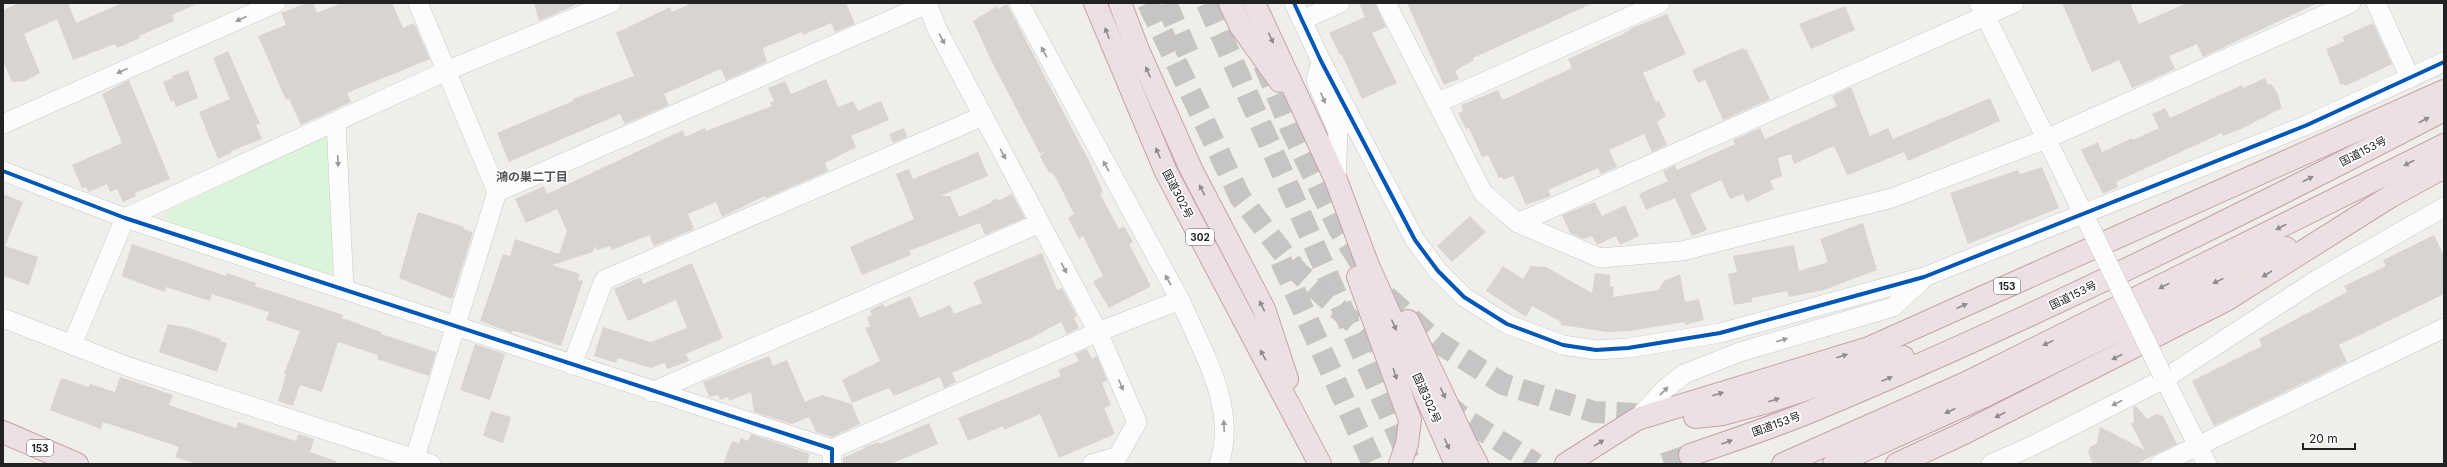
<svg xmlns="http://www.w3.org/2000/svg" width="2447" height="467" font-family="Inter,'Noto Sans JP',sans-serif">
	<rect width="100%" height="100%" fill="#f0eeeb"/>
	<!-- park -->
	<polygon fill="#daf5da" points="325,136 331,143 336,268 326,275 168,224 166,212"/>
	<!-- building -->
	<g fill="#d7d4d2">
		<polygon points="20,3 68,3 76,23 122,3 199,3 172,15 174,21 139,36 140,38 117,48 115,44 73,60 57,19 24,34 40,73 25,81 12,82 3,60 3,10"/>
		<polygon points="307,3 313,3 317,13 342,3 392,3 403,28 414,23 430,59 347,93 351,102 301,125 289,99 286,100 258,36 286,25 281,13"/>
		<polygon points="534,3 580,3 539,21"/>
		<polygon points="692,3 846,3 855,24 835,32 831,23 803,35 802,32 763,48 767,62 726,80 721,69 664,94 669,105 625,124 620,114 509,162 497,133 573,101 573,99 634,76 616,33 670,7 672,12"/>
		<polygon points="1359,3 1375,3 1386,27 1372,33 1397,83 1362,99 1342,55 1340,55 1329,33 1365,17"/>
		<polygon points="1407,3 1593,3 1473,58 1474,60 1455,71 1459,79 1444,85"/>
		<polygon points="2062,3 2130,3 2139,24 2187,3 2318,3 2203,57 2197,44 2169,56 2175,69 2132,88 2119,60 2092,72"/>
		<polygon points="1007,4 1089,161 1103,192 1100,194 1119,229 1124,226 1133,242 1129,244 1150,284 1150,287 1109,308 1094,283 1095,280 1103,276 1083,236 1079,239 1068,218 1074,214 1056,178 1051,172 1049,173 1040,156 1045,151 1040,154 991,60 973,21 997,6 998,9"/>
		<polygon points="1845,6 1855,30 1811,49 1799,24"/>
		<polygon points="1667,14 1686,54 1643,73 1656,102 1659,101 1666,116 1657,122 1667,145 1652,152 1644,134 1609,150 1617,167 1601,174 1598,168 1548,190 1551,196 1526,205 1513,176 1503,180 1502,177 1499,178 1488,155 1482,157 1469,128 1466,129 1458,113 1463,111 1461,105 1498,90 1502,99 1505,99 1572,68 1568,59 1623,34 1632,28"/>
		<polygon points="2373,23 2392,64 2345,86 2344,84 2341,85 2326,49 2345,41 2342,37"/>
		<polygon points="1743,48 1744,50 1746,49 1770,99 1723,120 1706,82 1705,80 1698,83 1692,70"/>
		<polygon points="228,51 260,124 256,125 262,139 231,151 231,153 218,159 199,112 230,99 213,58"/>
		<polygon points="188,70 198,98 176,107 174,101 171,102 163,82 173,78 172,76"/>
		<polygon points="2265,78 2268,85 2271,84 2277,92 2282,108 2241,129 2223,136 2222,133 2116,182 2118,187 2103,194 2081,150 2098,142 2102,152 2132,138 2133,140 2159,128 2152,114 2165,108 2170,118 2242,85 2243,88"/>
		<polygon points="826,79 838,107 853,101 858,111 881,101 889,120 851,136 856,147 825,163 828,171 766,198 765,196 722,217 716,202 688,214 694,229 654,246 649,235 612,250 610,246 597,250 595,246 593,252 552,265 580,274 578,280 583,281 561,346 519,332 512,331 512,333 480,321 503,254 510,256 515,239 559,254 567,231 557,209 526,223 515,199 544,186 547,194 683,130 685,137 705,128 706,131 772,106 770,103 774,101 768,88 785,81 791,94"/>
		<polygon points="129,80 170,179 135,193 136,196 123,202 117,189 110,192 107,184 89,192 86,187 82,188 72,165 122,143 102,94"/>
		<polygon points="1851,87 1870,136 1888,128 1893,139 1990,98 2000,121 1908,161 1904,152 1851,174 1847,175 1834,146 1794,164 1791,154 1778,158 1782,176 1770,181 1774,189 1747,202 1743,194 1730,199 1721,180 1690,194 1707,230 1692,236 1675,198 1646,210 1639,194 1668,181 1663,171 1675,165 1677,170 1735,144 1733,140 1760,128 1765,139 1837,106 1832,96"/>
		<polygon points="904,128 907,137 893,143 889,134"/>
		<polygon points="978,152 988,176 940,196 950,196 959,217 990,203 994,199 1000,200 1012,194 1025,218 985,235 980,223 909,251 911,255 862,275 850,247 914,219 896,174 909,169 913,179"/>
		<polygon points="2042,167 2059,208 1968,244 1950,193 2018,170 2020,174"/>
		<polygon points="3,194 23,202 5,246 38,257 29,285 3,276"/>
		<polygon points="1595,202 1602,216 1625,205 1639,236 1620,245 1616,236 1597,245 1592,236 1584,239 1570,233 1562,215"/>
		<polygon points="418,212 464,227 463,229 473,232 452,299 399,278"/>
		<polygon points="1470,216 1486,232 1452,262 1437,246"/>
		<polygon points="1863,223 1877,270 1824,290 1789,297 1787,291 1752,298 1752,302 1734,305 1728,274 1737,272 1733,256 1794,245 1799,271 1828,262 1820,239"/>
		<polygon points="2434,235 2444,256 2444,294 2339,345 2347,362 2214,426 2192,381 2262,346 2259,339 2347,292 2344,286 2386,266 2383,260"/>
		<polygon points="132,244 226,276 227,273 256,283 255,286 343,315 342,318 381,332 381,334 436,352 429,376 377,359 378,355 338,342 322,392 300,385 293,406 278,401 286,375 284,374 300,331 266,320 269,312 212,294 210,301 166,287 165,292 123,277 122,275"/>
		<polygon points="1042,253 1057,290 1062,288 1077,316 1074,318 1079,328 1067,334 1061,322 1033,337 952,373 956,382 944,388 940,377 894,396 889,388 852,403 842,380 880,361 865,328 870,326 867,317 872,315 870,310 883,304 885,307 910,296 920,318 950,305 954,314 982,303 973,282"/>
		<polygon points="692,263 723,338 686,354 689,361 667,369 665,363 651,368 618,358 616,363 594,356 603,327 651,342 687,328 676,300 628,321 614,289 638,278 641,278 643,284"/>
		<polygon points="1503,266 1523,279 1531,266 1546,267 1592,293 1595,273 1610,275 1610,286 1614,287 1613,297 1658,290 1664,281 1680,274 1685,302 1699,299 1704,320 1685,325 1685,322 1629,331 1607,332 1561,325 1561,322 1532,306 1526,317 1486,291"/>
		<polygon points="168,324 189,328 221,339 220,341 227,343 217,372 159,352"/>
		<polygon points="475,344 505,354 490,400 460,390"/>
		<polygon points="1087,349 1092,359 1097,356 1107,380 1102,383 1111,405 1104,408 1115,434 1059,458 1040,414 1004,430 1003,426 968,441 958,418 1061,376 1058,370 1079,361 1075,354"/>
		<polygon points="769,356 773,366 787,360 805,402 822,395 852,404 860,424 832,437 816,432 809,417 792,424 754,412 751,392 729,401 728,397 720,400 718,395 709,397 703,382"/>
		<polygon points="120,377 173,395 169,405 236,428 238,422 296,441 298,434 314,439 310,452 336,461 336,464 196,464 175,457 179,447 103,422 101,429 50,410 61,378 89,387 90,384 115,392"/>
		<polygon points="2136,406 2147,419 2157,414 2163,416 2177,444 2136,464 2093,464 2088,452 2090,447 2097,443 2100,427 2145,450 2131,424 2134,422 2133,407"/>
		<polygon points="491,411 511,417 503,443 483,436"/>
		<polygon points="929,423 938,444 891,464 843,464 843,458 865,448 864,447 879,442 880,444"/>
		<polygon points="751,434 810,454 807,464 723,464 732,441 739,443 741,438 748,441"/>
	</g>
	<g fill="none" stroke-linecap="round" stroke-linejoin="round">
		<!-- highway-tunnel -->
		<g stroke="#c7c5c3" stroke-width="22" stroke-dasharray="22 11" stroke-linecap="butt">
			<polyline points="1148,3 1240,197 1297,271 1391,357"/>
			<polyline points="1166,3 1190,58"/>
			<polyline points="1207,3 1409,459"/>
			<polyline points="1264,64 1290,127 1339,229 1375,286 1436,341 1503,384 1594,412 1656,415"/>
			<polyline points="1281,261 1373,464"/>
			<polyline points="1444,402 1463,418 1536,464"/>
			<polyline points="1664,464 1690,455"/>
		</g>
		<!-- minor casing -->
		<g stroke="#c9c8c7" stroke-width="20">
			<g id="minor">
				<polyline points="927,3 937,29 1098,332 1137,422 1118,456 1092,464"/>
				<path d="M 1019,3 L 1180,300 C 1202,351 1238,408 1219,464"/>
				<polyline points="1294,3 1321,61 1415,240 1438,271 1464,297 1507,324 1563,345 1596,350 1628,348 1720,333 1924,277 2307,125 2444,62"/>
				<polyline points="1386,3 1483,193 1518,223 1600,258 1682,251 1892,198 2046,139 2351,3"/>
				<polyline points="1979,3 2088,223"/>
				<polyline points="2376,3 2410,78"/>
				<polyline points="1302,20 1340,3"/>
				<polyline points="1321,61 1316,81 1338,132 1336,180"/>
				<polyline points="1437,103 1660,3"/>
				<polyline points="336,122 344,289"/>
				<polyline points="3,124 276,3"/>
				<polyline points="3,171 125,218 832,449 832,464"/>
				<polyline points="497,192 927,4"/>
				<polyline points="1518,223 2014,3"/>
				<polyline points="3,318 129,367 431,464"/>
				<polyline points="72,345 125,218 446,71 611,3"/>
				<polyline points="572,365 604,280 983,116"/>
				<polyline points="2162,374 2207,464"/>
				<polyline points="652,392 1040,223"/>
				<polyline points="1637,419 1665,389 1684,374 1740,352 1893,307 1921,281"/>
				<polyline points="832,449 1098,332 1180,300"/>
				<polyline points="413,464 497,192 418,3"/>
				<polyline points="1991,464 2034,445 2164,379 2318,279 2444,207"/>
				<polyline points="2160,464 2444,328"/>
			</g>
		</g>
		<!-- highway casing -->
		<g stroke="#c5a2ac" stroke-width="24">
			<g id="highway">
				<polyline points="1095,3 1166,172 1320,464"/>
				<polyline points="1120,3 1138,50 1191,169 1264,309 1287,379"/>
				<polyline points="1230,3 1240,25 1280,81"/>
				<polyline points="1254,3 1336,180 1367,263 1456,464"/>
				<polyline points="1358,277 1410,420 1407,444 1400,464"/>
				<polyline points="1408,321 1465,442 1477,464"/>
				<polyline points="1695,417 1723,414 1764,403 1903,357"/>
				<polyline points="3,432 77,464"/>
				<path d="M 1690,455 C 1733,440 1777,426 1819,408 C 2032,319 2239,217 2444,110"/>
				<polyline points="1566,464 1637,419 1869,348 2444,91"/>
				<polyline points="1783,464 1966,383 2444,145"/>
				<polyline points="1834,464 1982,397 2286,248"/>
				<polyline points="1897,464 1964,433 2226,300 2391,196 2444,167"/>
			</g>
		</g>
		<!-- minor -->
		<use href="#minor" stroke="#fdfcfc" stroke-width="19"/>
		<!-- highway -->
		<use href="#highway" stroke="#ece0e2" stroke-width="22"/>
		<!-- minor-bridge casing -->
		<g stroke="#c9c8c7" stroke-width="20" stroke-linecap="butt">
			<polyline id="minor-bridge" points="2088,223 2162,374"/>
		</g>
		<!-- minor-bridge -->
		<use href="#minor-bridge" stroke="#fdfcfc" stroke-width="19"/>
		<!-- cycleway casing -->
		<g stroke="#fff" stroke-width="6">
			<g id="cycleway">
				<polyline points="1294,3 1321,61 1415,240 1438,271 1464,297 1507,324 1563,345 1596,350 1628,348 1720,333 1924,277 2307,125 2444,62"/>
				<polyline points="3,171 125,218 832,449 832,464"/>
			</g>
		</g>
		<!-- cycleway -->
		<use href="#cycleway" stroke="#0057b8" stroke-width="4"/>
	</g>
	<!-- one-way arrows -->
	<defs><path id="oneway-solid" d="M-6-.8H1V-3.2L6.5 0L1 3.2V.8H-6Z"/></defs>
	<g fill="#9a9a9a">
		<use href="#oneway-solid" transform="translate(241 19) rotate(156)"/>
		<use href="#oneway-solid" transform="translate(942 39) rotate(62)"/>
		<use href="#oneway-solid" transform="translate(1044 52) rotate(-119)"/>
		<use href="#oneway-solid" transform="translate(122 71) rotate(156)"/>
		<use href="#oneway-solid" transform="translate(1323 98) rotate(67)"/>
		<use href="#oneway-solid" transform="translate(1003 154) rotate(62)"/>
		<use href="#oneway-solid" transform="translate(338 161) rotate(87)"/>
		<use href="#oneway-solid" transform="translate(1106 166) rotate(-119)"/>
		<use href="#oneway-solid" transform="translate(1064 268) rotate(62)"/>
		<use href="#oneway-solid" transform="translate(1168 280) rotate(-119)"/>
		<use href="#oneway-solid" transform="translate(1782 340) rotate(-16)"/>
		<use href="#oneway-solid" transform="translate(1121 385) rotate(67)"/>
		<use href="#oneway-solid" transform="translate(1664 391) rotate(-44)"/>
		<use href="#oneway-solid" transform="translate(2117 403) rotate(153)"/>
		<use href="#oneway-solid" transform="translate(1224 426) rotate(-92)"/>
	</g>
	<g fill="#918a8c">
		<use href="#oneway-solid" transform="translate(1107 33) rotate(-111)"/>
		<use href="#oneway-solid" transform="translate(1271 38) rotate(65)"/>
		<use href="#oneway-solid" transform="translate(1148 72) rotate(-114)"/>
		<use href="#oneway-solid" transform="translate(2424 120) rotate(-27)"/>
		<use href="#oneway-solid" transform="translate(1158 153) rotate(-113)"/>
		<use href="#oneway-solid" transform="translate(2409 163) rotate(153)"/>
		<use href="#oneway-solid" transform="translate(2308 179) rotate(-27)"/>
		<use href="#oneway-solid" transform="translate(1202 190) rotate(-117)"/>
		<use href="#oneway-solid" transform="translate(2281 227) rotate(153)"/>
		<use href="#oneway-solid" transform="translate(2267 274) rotate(148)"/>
		<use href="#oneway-solid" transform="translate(2218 281) rotate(154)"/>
		<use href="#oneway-solid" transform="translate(2164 286) rotate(153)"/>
		<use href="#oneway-solid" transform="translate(1262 306) rotate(-116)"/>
		<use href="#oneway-solid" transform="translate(1962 306) rotate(-24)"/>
		<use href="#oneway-solid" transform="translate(1394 325) rotate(66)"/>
		<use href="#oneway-solid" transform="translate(2048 343) rotate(154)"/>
		<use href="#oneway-solid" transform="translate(1263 355) rotate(-119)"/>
		<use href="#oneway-solid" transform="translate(1842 356) rotate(-17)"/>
		<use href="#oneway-solid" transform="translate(2117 357) rotate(153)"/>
		<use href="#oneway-solid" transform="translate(1395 374) rotate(72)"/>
		<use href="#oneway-solid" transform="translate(1887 379) rotate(-23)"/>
		<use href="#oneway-solid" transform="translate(1443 393) rotate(65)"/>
		<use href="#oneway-solid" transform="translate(1718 394) rotate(-17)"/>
		<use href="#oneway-solid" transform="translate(1774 400) rotate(-17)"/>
		<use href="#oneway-solid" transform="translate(1950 411) rotate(155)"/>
		<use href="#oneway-solid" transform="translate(2000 415) rotate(153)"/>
		<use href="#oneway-solid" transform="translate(1727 442) rotate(-20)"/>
		<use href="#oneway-solid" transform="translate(1599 443) rotate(-32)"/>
		<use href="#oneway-solid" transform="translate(1447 444) rotate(66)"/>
	</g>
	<g text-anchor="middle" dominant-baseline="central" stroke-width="3.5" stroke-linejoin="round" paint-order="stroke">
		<!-- shield labels -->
		<g fill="#fff" stroke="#646464" stroke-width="1">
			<rect x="1186" y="229" width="28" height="16" rx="3"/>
			<rect x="1994" y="278" width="26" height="16" rx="3"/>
			<rect x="27" y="440" width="26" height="16" rx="3"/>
		</g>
		<g font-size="10" font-weight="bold" fill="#222">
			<text x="1200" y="237">302</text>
			<text x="2007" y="286">153</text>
			<text x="40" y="448">153</text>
		</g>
		<!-- street labels -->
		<g font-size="11" fill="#222" stroke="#fff">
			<text transform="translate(2363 151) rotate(-27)">国道153号</text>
			<text transform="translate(1178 194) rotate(63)">国道302号</text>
			<text transform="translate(2073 295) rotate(-26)">国道153号</text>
			<text transform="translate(1427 398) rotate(66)">国道302号</text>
			<text transform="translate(1776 424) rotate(-20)">国道153号</text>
		</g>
		<!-- neighbourhood labels -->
		<g font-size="12" font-weight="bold" fill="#555" stroke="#fff">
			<text x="532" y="176">鴻の巣二丁目</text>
		</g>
	</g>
	<!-- border -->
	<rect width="2447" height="467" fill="none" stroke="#222222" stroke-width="8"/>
	<!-- scale -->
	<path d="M2303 443v6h52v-6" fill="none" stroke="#222222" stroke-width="2"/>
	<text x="2309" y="443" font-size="12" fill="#222222" stroke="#ffffff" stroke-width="3" paint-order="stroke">20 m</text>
</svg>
